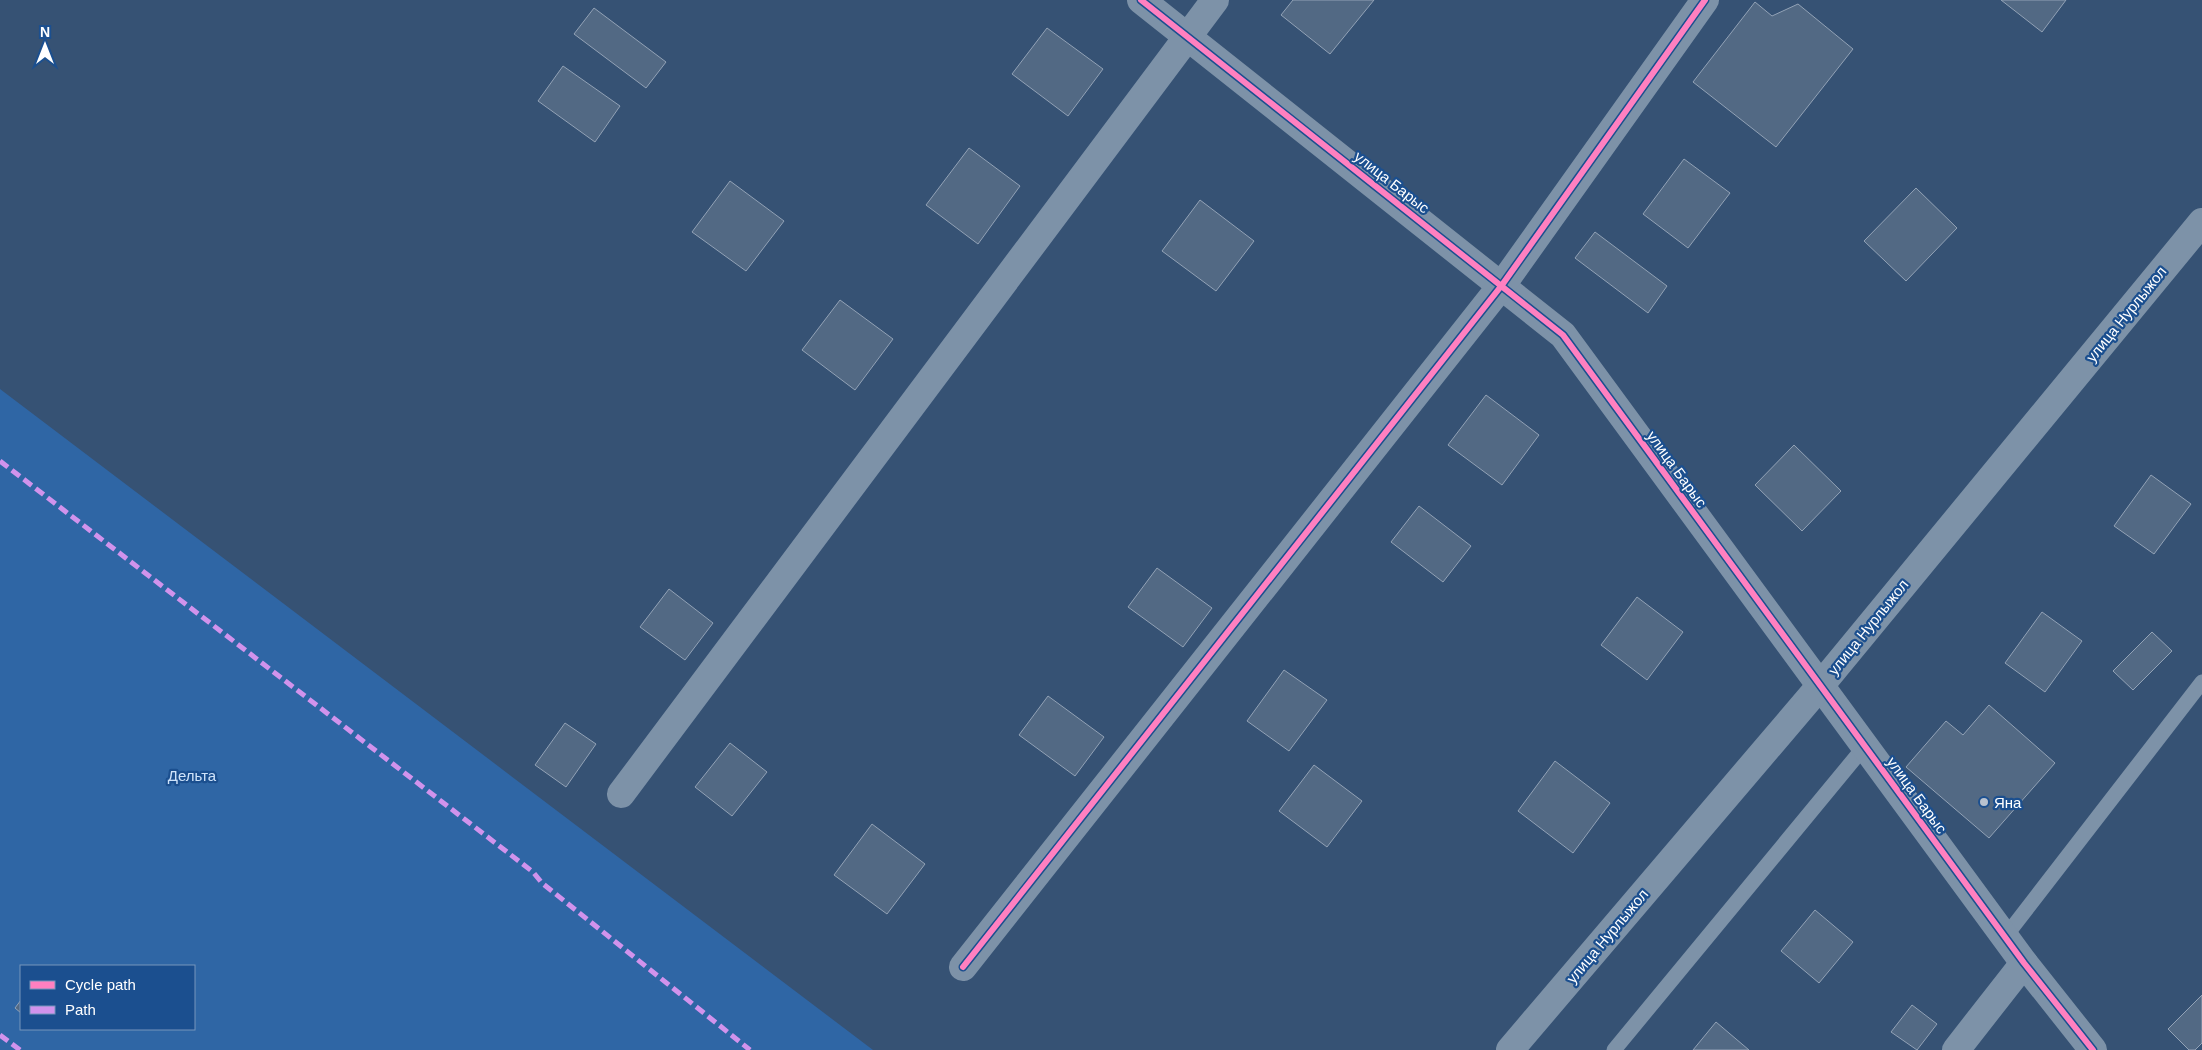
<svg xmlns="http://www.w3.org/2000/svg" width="2202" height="1050" font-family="Arial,sans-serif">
	<rect width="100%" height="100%" fill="#365274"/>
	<!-- green -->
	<path fill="#2f66a5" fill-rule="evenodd" d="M 0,389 L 873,1050 L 0,1050 ZM 21,966 L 194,966 L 194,1029 L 21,1029 Z"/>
	<!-- building -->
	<g fill="#526984" stroke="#92a2b6">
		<polygon points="1293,0 1374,0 1330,54 1281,15"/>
		<polygon points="2001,0 2066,0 2042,32"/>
		<polygon points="1755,2 1772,16 1798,4 1853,49 1776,147 1693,82"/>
		<polygon points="594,8 666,62 646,88 574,34"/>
		<polygon points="1047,28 1103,69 1068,116 1012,74"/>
		<polygon points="563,66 620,106 595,142 538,101"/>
		<polygon points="969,148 1020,186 978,244 926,205"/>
		<polygon points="1684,159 1730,193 1688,248 1643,214"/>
		<polygon points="730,181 784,221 746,271 692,232"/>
		<polygon points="1916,188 1957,228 1906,281 1864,241"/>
		<polygon points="1200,200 1254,241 1216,291 1162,251"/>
		<polygon points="1595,232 1667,286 1648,313 1575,258"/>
		<polygon points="840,300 893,339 855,390 802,350"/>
		<polygon points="1486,395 1539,435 1502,485 1448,445"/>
		<polygon points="1794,445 1841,491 1802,531 1755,485"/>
		<polygon points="2151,475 2191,504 2154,554 2114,526"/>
		<polygon points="1419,506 1471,546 1443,582 1391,542"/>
		<polygon points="1157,568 1212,608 1183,647 1128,607"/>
		<polygon points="669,589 713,623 685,660 640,627"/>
		<polygon points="1637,597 1683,632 1647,680 1601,645"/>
		<polygon points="2042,612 2082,641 2045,692 2005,663"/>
		<polygon points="2152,632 2172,651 2133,690 2113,671"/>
		<polygon points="1284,670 1327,700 1289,751 1247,721"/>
		<polygon points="1048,696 1104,737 1075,776 1019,735"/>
		<polygon points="1989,705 2055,763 1989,838 1906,767 1946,721 1963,735"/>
		<polygon points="565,723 596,744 566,787 535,765"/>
		<polygon points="730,743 767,772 732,816 695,787"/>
		<polygon points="1555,761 1610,803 1573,853 1518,811"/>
		<polygon points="1314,765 1362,801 1327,847 1279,811"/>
		<polygon points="872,824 925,864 887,914 834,875"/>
		<polygon points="1815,910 1853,942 1819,983 1781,951"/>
		<polygon points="2202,995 2202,1043 2195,1050 2189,1050 2168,1029"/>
		<polygon points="21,1000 21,1013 15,1008"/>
		<polygon points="1912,1005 1937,1024 1917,1050 1891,1032"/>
		<polygon points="1716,1022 1749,1050 1693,1050"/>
	</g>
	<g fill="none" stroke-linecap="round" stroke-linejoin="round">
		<!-- service -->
		<g stroke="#7d92a8" stroke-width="15">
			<polyline points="2005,937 2202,682"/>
			<polyline points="1614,1050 1865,746"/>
		</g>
		<!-- minor -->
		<g stroke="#7d92a8" stroke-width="28">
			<polyline points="1141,0 1563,335 2024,963 2093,1050"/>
			<polyline points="621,794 1215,0"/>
			<polyline points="963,967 1502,285 1705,0"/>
			<polyline points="1510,1050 1820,686 2202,222"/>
			<polyline points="1956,1050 2024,963"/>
		</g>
		<!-- quiet -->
		<g stroke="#d193ec" stroke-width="5" stroke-dasharray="10 5" stroke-linecap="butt">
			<polyline points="0,461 533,872 542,883 750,1050"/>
			<polyline points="0,1035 20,1050"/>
		</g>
		<!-- cycleway casing -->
		<g stroke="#1b4f8f" stroke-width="9">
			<g id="cycleway">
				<polyline points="1141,0 1563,335 2024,963 2093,1050"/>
				<polyline points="963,967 1502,285 1705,0"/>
			</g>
		</g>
		<!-- cycleway -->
		<use href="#cycleway" stroke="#ff80c0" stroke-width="6"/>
	</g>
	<!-- markers -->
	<circle fill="#b9c2ce" stroke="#1b4f8f" stroke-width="2" cx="1984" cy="802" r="5"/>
	<g text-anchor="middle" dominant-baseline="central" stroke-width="4.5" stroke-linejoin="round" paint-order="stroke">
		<!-- street labels -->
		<g font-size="15" fill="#fff" stroke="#1b4f8f">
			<text transform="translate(1392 182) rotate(38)">улица Барыс</text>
			<text transform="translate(2126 314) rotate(-51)">улица Нурлыжол</text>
			<text transform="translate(1677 469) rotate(54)">улица Барыс</text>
			<text transform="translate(1868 627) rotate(-51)">улица Нурлыжол</text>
			<text transform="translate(1917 795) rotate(54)">улица Барыс</text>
			<text transform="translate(1607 936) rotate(-50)">улица Нурлыжол</text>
		</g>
		<!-- park labels -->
		<g font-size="15" fill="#cfe3fa" stroke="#1b4f8f">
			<text x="192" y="775">Дельта</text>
		</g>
		<!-- poi labels -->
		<g font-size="15" fill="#fff" stroke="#1b4f8f" text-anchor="start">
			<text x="1994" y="802">Яна</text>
		</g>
	</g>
	<!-- legend -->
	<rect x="20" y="965" width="175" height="65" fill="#1b4f8f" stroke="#7695bc"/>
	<rect x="30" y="981" width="25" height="8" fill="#ff80c0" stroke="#7695bc"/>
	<text x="65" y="990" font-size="15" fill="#ffffff">Cycle path</text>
	<rect x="30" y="1006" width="25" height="8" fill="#d193ec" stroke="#7695bc"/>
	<text x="65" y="1015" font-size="15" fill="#ffffff">Path</text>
	<!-- north arrow -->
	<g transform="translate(45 45)" stroke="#1b4f8f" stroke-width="4" paint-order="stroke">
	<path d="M0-4L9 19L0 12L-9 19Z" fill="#ffffff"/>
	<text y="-8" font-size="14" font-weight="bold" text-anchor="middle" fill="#ffffff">N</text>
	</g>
</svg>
